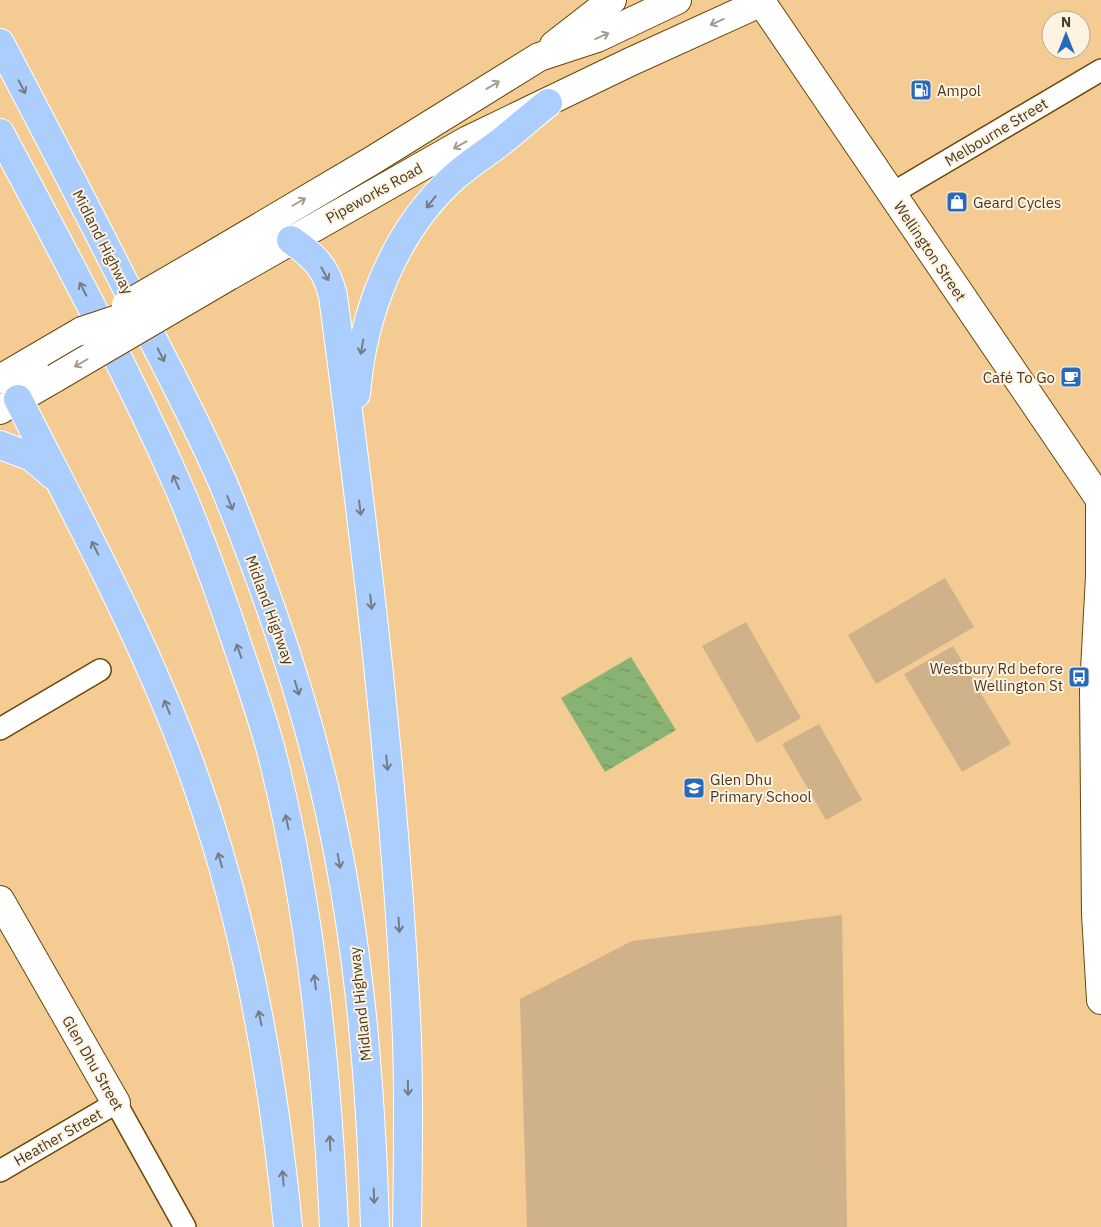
<svg xmlns="http://www.w3.org/2000/svg" width="1101" height="1227" font-family="'IBM Plex Sans',sans-serif">
	<defs>
		<pattern id="water-ripples" width="26" height="14" patternUnits="userSpaceOnUse" patternTransform="scale(1.25)"><rect width="26" height="14" fill="#88b372"/><path d="M2 4q2-2 4 0t4 0M15 11q2-2 4 0t4 0" fill="none" stroke="#71935d"/></pattern>
	</defs>
	<rect width="100%" height="100%" fill="#f4cb93"/>
	<!-- grass -->
	<g fill="#cfb289">
		<polygon points="945,578 974,627 876,684 848,635"/>
		<polygon points="746,622 801,718 757,743 702,646"/>
		<polygon points="953,646 1011,744 962,772 904,674"/>
		<polygon points="819,724 862,800 826,820 782,744"/>
		<polygon points="842,915 847,1227 527,1227 520,999 632,941"/>
	</g>
	<!-- water -->
	<polygon fill="url(#water-ripples)" points="631,657 676,730 605,772 561,698"/>
	<g fill="none" stroke-linecap="round" stroke-linejoin="round">
		<!-- street casing -->
		<g stroke="#6a4709" stroke-width="24">
			<g id="street">
				<polyline points="891,194 1101,70"/>
				<polyline points="0,729 100,670"/>
				<polyline points="0,1171 116,1103 185,1227"/>
			</g>
		</g>
		<!-- secondary casing -->
		<g stroke="#6a4709" stroke-width="30">
			<g id="secondary">
				<polyline points="760,0 1101,501"/>
				<polyline points="554,45 612,0"/>
				<polyline points="214,254 373,160 539,57 597,38 677,0"/>
				<polyline points="229,276 468,140 630,62 762,2"/>
				<polyline points="0,379 82,331"/>
				<polyline points="0,410 55,378"/>
				<polyline points="1100,500 1100,576 1094,689 1096,914 1101,1000"/>
				<polyline points="0,900 116,1103"/>
			</g>
		</g>
		<!-- highway casing -->
		<g stroke="#fff" stroke-width="30">
			<g id="highway">
				<path d="M 0,43 C 48,135 96,226 142,318 C 170,373 199,427 223,483 C 267,590 305,700 330,813 C 360,949 371,1088 375,1227"/>
				<path d="M 0,133 C 61,248 123,362 176,481 C 200,536 220,593 239,650 C 252,688 266,727 275,766 C 312,918 327,1071 334,1227"/>
				<path d="M 291,240 C 315,257 326,267 333,296 C 366,543 396,791 407,1039 C 409,1102 408,1164 407,1227"/>
				<path d="M 356,394 C 362,316 393,233 452,179 C 466,166 482,156 498,144 C 515,131 531,116 548,103"/>
				<path d="M 18,399 C 76,514 137,626 183,746 C 242,900 272,1063 288,1227"/>
				<polyline points="0,445 32,457 53,475"/>
			</g>
		</g>
		<!-- street -->
		<use href="#street" stroke="#fff" stroke-width="21"/>
		<!-- secondary -->
		<use href="#secondary" stroke="#fff" stroke-width="28"/>
		<!-- highway -->
		<use href="#highway" stroke="#abcefc" stroke-width="28"/>
		<!-- secondary-bridge casing -->
		<g stroke="#6a4709" stroke-width="30" stroke-linecap="butt">
			<g id="secondary-bridge">
				<polyline points="126,305 214,254"/>
				<polyline points="82,331 121,318 150,304"/>
				<polyline points="55,378 229,276"/>
			</g>
		</g>
		<!-- secondary-bridge -->
		<use href="#secondary-bridge" stroke="#fff" stroke-width="28"/>
	</g>
	<!-- one-way arrows -->
	<defs><path id="oneway-shaft" d="M-6 0H5M1.5-3L5.5 0L1.5 3" fill="none" stroke-width="1.6" stroke-linecap="round" stroke-linejoin="round" transform="scale(1.25)"/></defs>
	<g stroke="#a49c90">
		<use href="#oneway-shaft" transform="translate(717 22) rotate(156)"/>
		<use href="#oneway-shaft" transform="translate(602 36) rotate(-24)"/>
		<use href="#oneway-shaft" transform="translate(493 85) rotate(-31)"/>
		<use href="#oneway-shaft" transform="translate(460 145) rotate(151)"/>
		<use href="#oneway-shaft" transform="translate(299 202) rotate(-30)"/>
		<use href="#oneway-shaft" transform="translate(81 363) rotate(150)"/>
	</g>
	<g stroke="#757c84">
		<use href="#oneway-shaft" transform="translate(22 87) rotate(63)"/>
		<use href="#oneway-shaft" transform="translate(431 202) rotate(128)"/>
		<use href="#oneway-shaft" transform="translate(325 274) rotate(61)"/>
		<use href="#oneway-shaft" transform="translate(83 289) rotate(-117)"/>
		<use href="#oneway-shaft" transform="translate(362 347) rotate(100)"/>
		<use href="#oneway-shaft" transform="translate(161 355) rotate(63)"/>
		<use href="#oneway-shaft" transform="translate(176 482) rotate(-114)"/>
		<use href="#oneway-shaft" transform="translate(230 503) rotate(69)"/>
		<use href="#oneway-shaft" transform="translate(360 508) rotate(83)"/>
		<use href="#oneway-shaft" transform="translate(95 548) rotate(-117)"/>
		<use href="#oneway-shaft" transform="translate(371 602) rotate(84)"/>
		<use href="#oneway-shaft" transform="translate(239 651) rotate(-109)"/>
		<use href="#oneway-shaft" transform="translate(297 688) rotate(73)"/>
		<use href="#oneway-shaft" transform="translate(167 707) rotate(-112)"/>
		<use href="#oneway-shaft" transform="translate(387 763) rotate(84)"/>
		<use href="#oneway-shaft" transform="translate(287 822) rotate(-102)"/>
		<use href="#oneway-shaft" transform="translate(220 860) rotate(-106)"/>
		<use href="#oneway-shaft" transform="translate(339 861) rotate(79)"/>
		<use href="#oneway-shaft" transform="translate(399 925) rotate(86)"/>
		<use href="#oneway-shaft" transform="translate(315 982) rotate(-98)"/>
		<use href="#oneway-shaft" transform="translate(260 1018) rotate(-101)"/>
		<use href="#oneway-shaft" transform="translate(408 1088) rotate(89)"/>
		<use href="#oneway-shaft" transform="translate(330 1143) rotate(-93)"/>
		<use href="#oneway-shaft" transform="translate(283 1178) rotate(-95)"/>
		<use href="#oneway-shaft" transform="translate(374 1196) rotate(88)"/>
	</g>
	<!-- icons -->
	<defs>
		<g id="fuel-square" transform="scale(1.125)"><rect x="-9" y="-9" width="18" height="18" rx="4" fill="#276abb" stroke="#fef2e1"/><path d="M-5.5-6h7V0h2V4h1.3V-2.5L3-4.5l.8-.8L6-3V5H2.5V1h-1V6h-7ZM-4.2-4.7v3.2H.2V-4.7Z" fill="#fff"/></g>
		<g id="shop-square" transform="scale(1.125)"><rect x="-9" y="-9" width="18" height="18" rx="4" fill="#276abb" stroke="#fef2e1"/><path d="M-5-2.5h2.3a2.7 3.5 0 0 1 5.4 0H5L5.5 6h-11ZM-1.5-2.5h3a1.5 2.3 0 0 0-3 0Z" fill="#fff"/></g>
		<g id="cafe-square" transform="scale(1.125)"><rect x="-9" y="-9" width="18" height="18" rx="4" fill="#276abb" stroke="#fef2e1"/><path d="M-5.5-4.5H6V0H3Q3 3.5 0 3.5H-2.5Q-5.5 3.5-5.5 0ZM3-3.2v2h1.7v-2ZM-6 4.5H4V6H-6Z" fill="#fff"/></g>
		<g id="bus-square" transform="scale(1.125)"><rect x="-9" y="-9" width="18" height="18" rx="4" fill="#276abb" stroke="#fef2e1"/><path d="M-5-6H5V4H4V6H2V4H-2V6H-4V4H-5ZM-3.5-4V0h7V-4ZM-3.5 1.2v1.5H-2V1.2ZM2 1.2v1.5H3.5V1.2Z" fill="#fff"/></g>
		<g id="school-square" transform="scale(1.125)"><rect x="-9" y="-9" width="18" height="18" rx="4" fill="#276abb" stroke="#fef2e1"/><path d="M0-5L7-2L0 1L-7-2ZM-4 1L0 2.5L4 1V4Q0 6-4 4Z" fill="#fff"/></g>
	</defs>
	<g fill-rule="evenodd">
		<use href="#fuel-square" x="921" y="90"/>
		<use href="#shop-square" x="957" y="202"/>
		<use href="#cafe-square" x="1071" y="377"/>
		<use href="#bus-square" x="1079" y="677"/>
		<use href="#school-square" x="694" y="788"/>
	</g>
	<g text-anchor="middle" dominant-baseline="central" stroke-width="4" stroke-linejoin="round" paint-order="stroke">
		<!-- poi labels -->
		<g font-size="15" fill="#493922" stroke="#fef2e1" text-anchor="start">
			<text x="937" y="90">Ampol</text>
			<text x="973" y="202">Geard Cycles</text>
			<text x="1055" y="377" text-anchor="end">Café To Go</text>
			<text x="1063" y="668" text-anchor="end">Westbury Rd before<tspan x="1063" dy="17">Wellington St</tspan></text>
			<text x="710" y="779">Glen Dhu<tspan x="710" dy="17">Primary School</tspan></text>
		</g>
		<!-- street labels -->
		<g font-size="15" fill="#493922" stroke="#fef2e1">
			<text transform="translate(996 132) rotate(-31)">Melbourne Street</text>
			<text transform="translate(374 193) rotate(-29)">Pipeworks Road</text>
			<text transform="translate(103 242) rotate(63)">Midland Highway</text>
			<text transform="translate(930 251) rotate(56)">Wellington Street</text>
			<text transform="translate(270 610) rotate(70)">Midland Highway</text>
			<text transform="translate(360 1004) rotate(-96)">Midland Highway</text>
			<text transform="translate(93 1063) rotate(60)">Glen Dhu Street</text>
			<text transform="translate(58 1137) rotate(-30)">Heather Street</text>
		</g>
	</g>
	<!-- north arrow -->
	<g transform="translate(1066 35)"><circle r="24" fill="#fef2e1" stroke="#b6a895"/>
	<path d="M0-4L9 19L0 12L-9 19Z" fill="#276abb"/>
	<text y="-8" font-size="14" font-weight="bold" text-anchor="middle" fill="#493922">N</text>
	</g>
</svg>
